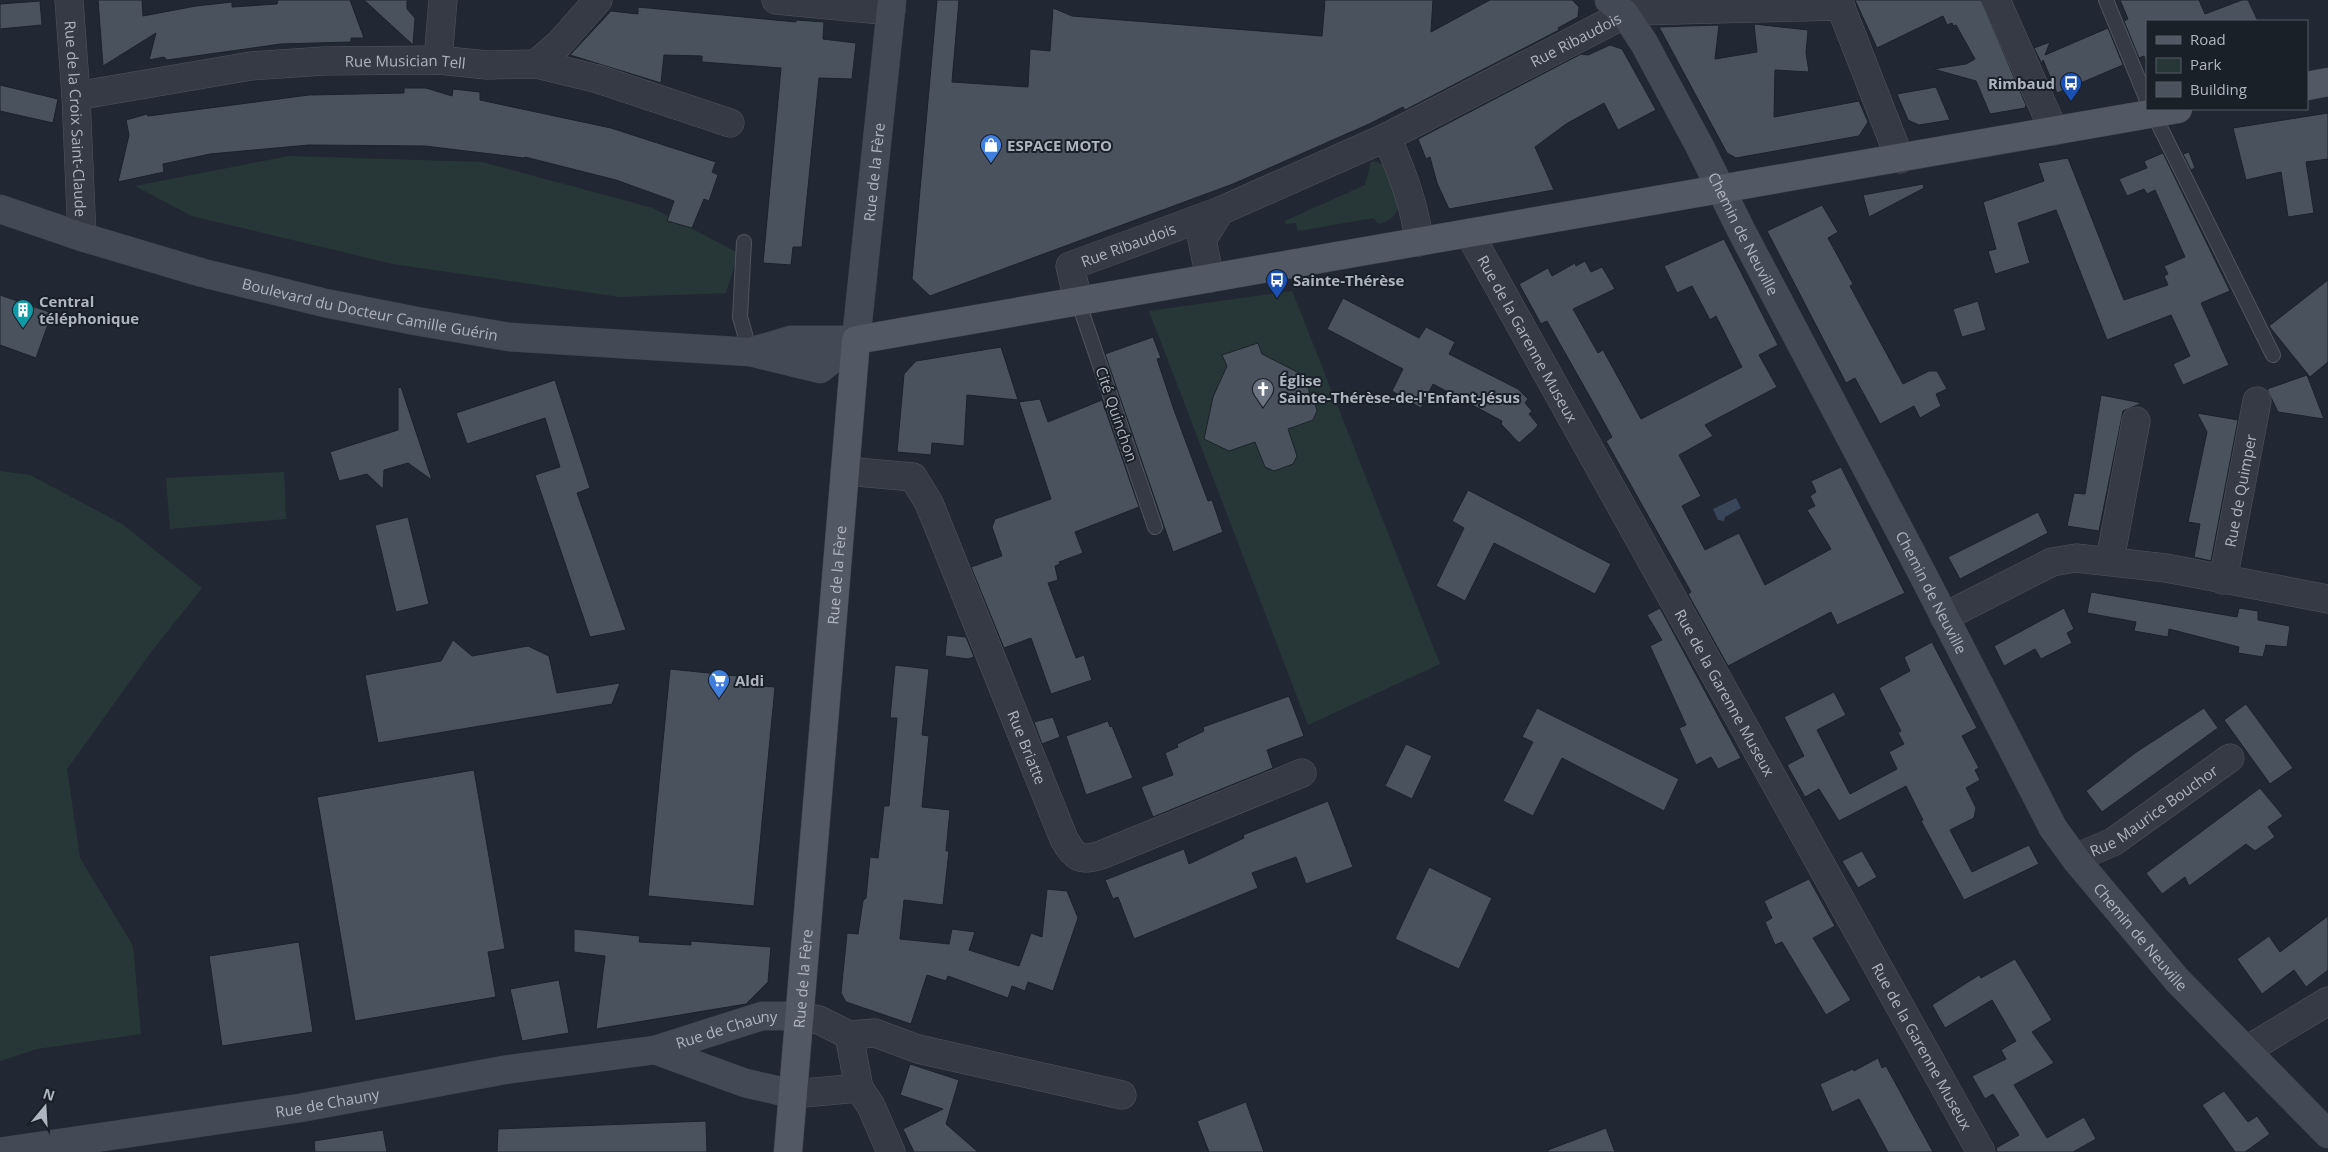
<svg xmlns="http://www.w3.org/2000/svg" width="2328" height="1152" font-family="'Open Sans',sans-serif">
	<rect width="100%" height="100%" fill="#222833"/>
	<!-- green -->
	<g fill="#273738">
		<polygon points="289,156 482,162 653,208 738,253 726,293 620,297 393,264 192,216 135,186"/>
		<path d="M 1373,161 L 1385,165 L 1399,204 C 1397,215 1389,222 1378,224 L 1374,218 L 1298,231 L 1296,223 L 1286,224 L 1285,221 L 1365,185 L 1371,162 Z"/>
		<polygon points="1292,291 1440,664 1308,725 1149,311"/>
		<polygon points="0,471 30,475 122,524 202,588 154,648 67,769 80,858 133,946 141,1034 37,1049 0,1061"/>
		<polygon points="284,472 286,519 170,529 166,478"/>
	</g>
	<!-- water -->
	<polygon fill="#39465a" points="1736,498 1741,508 1725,517 1724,521 1718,520 1713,509"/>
	<!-- building -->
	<g fill="#4a525e" stroke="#1c222a">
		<polygon points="98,0 142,0 143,16 196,6 232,2 232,7 277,4 278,0 350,0 364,38 351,38 351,42 281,44 167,60 164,57 149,60 156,33 103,66"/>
		<polygon points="364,0 407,0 407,9 415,18 413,45"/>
		<polygon points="937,0 959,0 952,82 1028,87 1030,49 1050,51 1053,8 1072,16 1322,36 1325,0 1433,0 1431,32 1490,0 1572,0 1579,7 1578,17 1558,28 1559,30 1405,110 1403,107 1369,124 1233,184 930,296 912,279"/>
		<polygon points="1855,0 1981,0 2026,105 2025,108 1990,114 1976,81 1933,69 1966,64 1975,59 1956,25 1953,26 1952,23 1947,25 1943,16 1877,48"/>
		<polygon points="2120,0 2199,0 2205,14 2242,0 2248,0 2258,21 2147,21 2147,63 2144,56 2139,58 2124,21 2128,19"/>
		<polygon points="40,1 42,25 0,29 0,4"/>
		<polygon points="638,7 796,22 796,20 824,22 823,39 856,43 852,79 819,78 802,247 793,247 791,265 763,263 781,68 702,62 702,56 664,55 661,83 570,55 611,11 638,14"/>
		<polygon points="1754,24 1808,30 1806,53 1809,72 1775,70 1774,117 1859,101 1868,122 1859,136 1736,158 1727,153 1659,27 1719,25 1715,59 1757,52"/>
		<polygon points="2108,28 2123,65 2057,93 2043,60 2042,64 2034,48 2050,42 2045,55"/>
		<polygon points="1610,45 1622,49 1656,110 1618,130 1604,103 1566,124 1535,147 1554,190 1449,209 1437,183 1430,157 1426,159 1418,139 1581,54 1588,55"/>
		<polygon points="0,85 58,99 53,123 0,111"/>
		<polygon points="1936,87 1950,120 1919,125 1908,120 1897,94"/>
		<polygon points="404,88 426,88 452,96 453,89 480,92 480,100 611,128 716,162 712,172 718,175 709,201 704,199 692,228 667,221 674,201 616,180 525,157 524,158 425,146 309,145 210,154 163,164 164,172 118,182 129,135 126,120 147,114 148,116 309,95 404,93"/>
		<polygon points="2328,113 2328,159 2306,162 2314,213 2288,217 2281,172 2246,180 2233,128"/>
		<polygon points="2189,152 2195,168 2191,170 2183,154"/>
		<polygon points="2163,153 2230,291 2201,303 2229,365 2183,385 2173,364 2190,356 2171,315 2107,340 2056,210 2018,223 2030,263 1995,274 1988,251 1996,249 1983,202 2044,181 2038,163 2068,158 2124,300 2168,285 2164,276 2168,274 2164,266 2185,257 2155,190 2147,194 2144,189 2127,196 2119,179 2147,168 2144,161"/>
		<polygon points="1923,184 1924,188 1869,217 1863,195"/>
		<polygon points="1822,205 1838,232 1828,238 1853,284 1850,286 1903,384 1929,371 1937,371 1947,389 1936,394 1941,406 1920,418 1914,406 1880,424 1855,378 1846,383 1767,231"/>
		<polygon points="1724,239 1778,345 1759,355 1777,387 1705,425 1713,436 1679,455 1701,496 1682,506 1705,550 1739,533 1765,585 1831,549 1807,510 1815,506 1810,496 1816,492 1811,481 1841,467 1905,593 1837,625 1831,612 1728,666 1688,594 1691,592 1606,441 1612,437 1590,397 1547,321 1541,324 1519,284 1548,268 1552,276 1575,263 1576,266 1585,261 1591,272 1602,267 1615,289 1573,309 1598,353 1603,350 1641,419 1742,367 1716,316 1710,320 1692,286 1677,293 1664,266"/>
		<polygon points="2328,280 2328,362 2310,377 2269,326"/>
		<polygon points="0,295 52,313 36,358 0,345"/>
		<polygon points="1343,298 1419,338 1426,327 1455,342 1449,354 1518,389 1528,399 1525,403 1532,411 1529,414 1538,425 1535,429 1519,443 1501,424 1502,421 1433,384 1421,408 1392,391 1403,369 1327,329"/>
		<polygon points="1978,301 1986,330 1962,337 1953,309"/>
		<polygon points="1153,337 1161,358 1157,359 1174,410 1208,501 1212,500 1223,532 1173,552 1105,354"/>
		<polygon points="1258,343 1262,354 1305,376 1308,382 1310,400 1315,403 1317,411 1313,420 1288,429 1297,456 1293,464 1274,471 1265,467 1255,442 1229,451 1204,439 1213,397 1227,366 1222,355"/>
		<polygon points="1001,347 1018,400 967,395 964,446 932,443 931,455 897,452 904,374 916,361"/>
		<polygon points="2307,375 2324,419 2278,412 2267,389"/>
		<polygon points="555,380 590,488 577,493 626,630 590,637 535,475 560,467 545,418 467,444 456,413"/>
		<polygon points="401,387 432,480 408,463 384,470 383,489 367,474 339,481 330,452 398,430 398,388"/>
		<polygon points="2101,395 2142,403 2123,411 2099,531 2067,526 2074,493 2085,494"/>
		<polygon points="1040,399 1048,422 1102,400 1139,507 1075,532 1083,553 1059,562 1060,564 1055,566 1058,580 1048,583 1076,658 1084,655 1092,680 1051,694 1031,638 1004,648 971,567 1002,556 992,527 995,519 1051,499 1019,402"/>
		<polygon points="2197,413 2238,420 2211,561 2194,557 2200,524 2188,522 2207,432"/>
		<polygon points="1468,490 1611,564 1595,594 1494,543 1465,601 1436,586 1464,528 1452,521"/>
		<polygon points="2038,512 2048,533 1960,579 1948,557"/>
		<polygon points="408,517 429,604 396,612 375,525"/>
		<polygon points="2091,592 2237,617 2239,608 2258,611 2258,620 2290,626 2287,647 2266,645 2263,657 2238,653 2239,647 2169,629 2168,637 2134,631 2136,622 2087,613"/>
		<polygon points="1660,608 1741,758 1718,769 1711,757 1696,765 1679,728 1686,725 1650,646 1662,640 1647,615"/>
		<polygon points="2064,608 2074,629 2067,633 2072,643 2041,659 2035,649 2004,666 1994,646"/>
		<polygon points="947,635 966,637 974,657 968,659 945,656"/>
		<polygon points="453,640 472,656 528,646 549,656 557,693 620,683 612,704 378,743 365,675 441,661"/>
		<polygon points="1932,642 1977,728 1962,736 1979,768 1975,770 1980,780 1966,788 1976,808 1974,818 1950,830 1972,872 2029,845 2039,864 1964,900 1921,821 1923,820 1906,786 1839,821 1819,789 1805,797 1787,765 1804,756 1784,717 1834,692 1846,715 1817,730 1850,794 1897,769 1889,752 1904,744 1898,733 1901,731 1879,688 1910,671 1904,657"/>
		<polygon points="895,665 929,669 922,735 929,736 922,807 950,810 946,851 949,851 943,905 904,900 900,939 949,944 952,929 975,932 969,950 1019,966 1031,933 1042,937 1047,889 1067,891 1078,918 1053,991 1028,982 1025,991 1012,986 1008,998 948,976 946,981 927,975 911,1024 846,1002 841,993 847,933 858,934 863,901 866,898 870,857 878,858 884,806 889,806 897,718 890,718"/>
		<polygon points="670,669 747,677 746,685 775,687 754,906 648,896"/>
		<polygon points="1289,696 1304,736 1267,750 1273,768 1153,817 1141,787 1173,775 1165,753 1178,747 1177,744 1204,731 1203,727"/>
		<polygon points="2246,704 2293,768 2270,784 2224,720"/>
		<polygon points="1537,708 1679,779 1664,811 1562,758 1533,816 1503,801 1533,742 1522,737"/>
		<polygon points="2204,708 2218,728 2102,812 2086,791 2135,753"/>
		<polygon points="1053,717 1060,737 1042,744 1034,722"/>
		<polygon points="1108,721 1110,727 1112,726 1133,778 1086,795 1066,736"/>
		<polygon points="1406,744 1432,756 1412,799 1385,786"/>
		<polygon points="474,770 505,949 488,952 496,997 355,1021 317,797"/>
		<polygon points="2260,788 2283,816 2268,827 2275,837 2255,851 2246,844 2189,886 2185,877 2162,894 2146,873"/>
		<polygon points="1328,801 1353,867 1306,884 1296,857 1252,873 1258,888 1134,939 1118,897 1113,899 1105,880 1184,849 1189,864 1244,838 1243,835"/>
		<polygon points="1862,851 1877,877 1858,888 1842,861"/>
		<polygon points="1429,867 1492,898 1459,969 1395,939"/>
		<polygon points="1809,879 1835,926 1813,938 1851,1000 1826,1015 1782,942 1775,945 1765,922 1772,918 1764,901"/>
		<polygon points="2328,916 2328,970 2306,987 2294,970 2262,994 2237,959 2269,936 2280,952"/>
		<polygon points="574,929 640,936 639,942 691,945 691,941 771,947 768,982 746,1004 596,1029 605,956 574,952"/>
		<polygon points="299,942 313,1032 222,1046 209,956"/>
		<polygon points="2015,959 2052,1020 2032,1032 2054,1063 2014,1085 2047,1138 2084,1117 2096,1139 2073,1152 1997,1152 1996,1148 2019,1135 1993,1094 1985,1099 1972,1076 2006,1059 2001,1050 2016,1041 1992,1000 1945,1028 1932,1005 1979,975 1981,978"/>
		<polygon points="559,980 569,1033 522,1041 510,989"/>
		<polygon points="1878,1058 1882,1068 1886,1066 1933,1152 1888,1152 1859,1099 1832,1112 1820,1084 1853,1069 1854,1071"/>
		<polygon points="910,1064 959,1080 946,1124 978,1152 914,1152 903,1129 943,1109 900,1095"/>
		<polygon points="2224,1091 2248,1122 2257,1116 2270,1134 2245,1152 2235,1152 2202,1105"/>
		<polygon points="1246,1102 1264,1152 1209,1152 1197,1121"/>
		<polygon points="706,1121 707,1152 497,1152 498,1129"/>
		<polygon points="1606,1128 1615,1152 1548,1152 1548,1150"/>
		<polygon points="383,1130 387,1152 315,1152 314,1141"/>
	</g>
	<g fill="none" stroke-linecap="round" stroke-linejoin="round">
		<!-- lane casing -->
		<g stroke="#4f555e" stroke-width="16">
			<g id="lane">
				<polyline points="2106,0 2147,100"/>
				<polyline points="2151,109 2273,355"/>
				<polyline points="744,242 740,317 750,352"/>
				<polyline points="1078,301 1155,527"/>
			</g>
		</g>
		<!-- street casing -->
		<g stroke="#4f555e" stroke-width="29">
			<g id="street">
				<path id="s1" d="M 69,0 L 76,96 L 82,237"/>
				<polyline points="776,0 891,11"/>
				<polyline points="1838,0 1900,159"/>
				<polyline points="1996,0 2054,131"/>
				<polyline points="438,60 443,0"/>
				<polyline points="536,64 559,44 598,0"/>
				<path id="s2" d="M 76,96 L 251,66 L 324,61 L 438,60 L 487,65 L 536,64 L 598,79 L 730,123"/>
				<path d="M 1387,137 C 1401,171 1415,204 1419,242"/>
				<path id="s3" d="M 1469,233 L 1981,1152"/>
				<path id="s4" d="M 1210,278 L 1202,240 L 1220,211 L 1387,137 L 1625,14 L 1638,11 L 1675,10 L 1841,6"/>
				<path id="s5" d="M 1078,301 L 1070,266 L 1220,211"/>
				<path id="s6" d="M 845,471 L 913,477 L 929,503 L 1064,839 C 1074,857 1080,862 1101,855 L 1302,773"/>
				<polyline points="2110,560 2136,421"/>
				<path id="s7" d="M 2223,580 L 2257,401"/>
				<polyline points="1944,617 2052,562 2076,558 2166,568 2328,599"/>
				<path id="s8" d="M 2077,861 L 2087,853 L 2113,842 L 2230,758"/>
				<polyline points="800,1016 819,1020 849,1035 859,1088 871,1106 891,1152"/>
				<polyline points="849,1035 875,1033 918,1049 1122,1095"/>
				<polyline points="2247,1050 2328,1001"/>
				<polyline points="793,1094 859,1088"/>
			</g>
		</g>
		<!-- secondary casing -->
		<g stroke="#3e444d" stroke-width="29">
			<g id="secondary">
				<path id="s9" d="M 1609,0 L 1625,14 L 1644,43 L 1700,147 L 1741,230 L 1922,573 L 2053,828 L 2077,861 L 2177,980 L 2328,1134"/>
				<path id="s10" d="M 0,209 L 82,237 L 203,273 L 325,303 L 416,321 L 509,337 L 750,352 L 820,369 L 856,340"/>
				<path id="s11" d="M 856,340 L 892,0"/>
				<polyline points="750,352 791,340 856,340"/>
				<polyline points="655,1050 745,1083 793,1094"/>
				<path id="s12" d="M 0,1152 L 300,1108 L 504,1070 L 655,1050 L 762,1016 L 800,1016"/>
			</g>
		</g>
		<!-- primary casing -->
		<g stroke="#3e444d" stroke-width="29">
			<g id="primary">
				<polyline points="2307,86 2328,82"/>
				<path id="s13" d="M 788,1152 L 856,340 L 2178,109"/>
			</g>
		</g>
		<!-- lane -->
		<use href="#lane" stroke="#353a44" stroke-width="14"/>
		<!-- street -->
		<use href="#street" stroke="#353a44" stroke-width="28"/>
		<!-- secondary -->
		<use href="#secondary" stroke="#434a56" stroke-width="28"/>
		<!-- primary -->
		<use href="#primary" stroke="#535964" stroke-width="28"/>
	</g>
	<!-- icons -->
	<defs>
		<g id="bus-pin" transform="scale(1.125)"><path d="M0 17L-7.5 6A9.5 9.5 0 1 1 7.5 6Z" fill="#1a4fb4" stroke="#1a2028"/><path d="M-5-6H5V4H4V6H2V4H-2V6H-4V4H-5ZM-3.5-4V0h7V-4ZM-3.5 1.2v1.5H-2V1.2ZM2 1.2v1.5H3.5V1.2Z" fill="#fff"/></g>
		<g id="shop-pin" transform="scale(1.125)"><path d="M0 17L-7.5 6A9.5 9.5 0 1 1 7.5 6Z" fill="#3f7fe0" stroke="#1a2028"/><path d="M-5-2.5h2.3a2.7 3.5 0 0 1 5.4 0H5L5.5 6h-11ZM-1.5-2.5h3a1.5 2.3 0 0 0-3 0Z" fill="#fff"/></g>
		<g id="building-pin" transform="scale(1.125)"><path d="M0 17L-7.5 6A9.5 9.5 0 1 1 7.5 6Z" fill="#0f9aa8" stroke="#1a2028"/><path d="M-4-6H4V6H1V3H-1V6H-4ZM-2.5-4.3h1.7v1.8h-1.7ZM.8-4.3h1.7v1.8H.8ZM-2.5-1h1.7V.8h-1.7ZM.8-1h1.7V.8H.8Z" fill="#fff"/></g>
		<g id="church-pin" transform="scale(1.125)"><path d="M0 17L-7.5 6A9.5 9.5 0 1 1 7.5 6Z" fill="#6b7280" stroke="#1a2028"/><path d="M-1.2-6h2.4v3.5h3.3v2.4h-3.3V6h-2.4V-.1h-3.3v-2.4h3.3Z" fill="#fff"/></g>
		<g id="supermarket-pin" transform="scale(1.125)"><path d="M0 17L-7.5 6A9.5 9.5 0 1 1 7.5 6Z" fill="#3f7fe0" stroke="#1a2028"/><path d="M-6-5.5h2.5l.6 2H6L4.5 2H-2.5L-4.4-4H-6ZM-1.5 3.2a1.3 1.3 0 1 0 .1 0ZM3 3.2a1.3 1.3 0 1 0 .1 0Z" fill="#fff"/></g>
	</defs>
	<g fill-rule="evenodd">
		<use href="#bus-pin" x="2071" y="83"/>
		<use href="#shop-pin" x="991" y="145"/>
		<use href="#bus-pin" x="1277" y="280"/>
		<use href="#building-pin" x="23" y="310"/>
		<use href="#church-pin" x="1263" y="389"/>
		<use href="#supermarket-pin" x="719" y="680"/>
	</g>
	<g text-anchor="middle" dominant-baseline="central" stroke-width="4" stroke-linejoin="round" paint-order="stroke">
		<!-- street labels -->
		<g font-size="15" fill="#afb5c0" stroke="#1a2028">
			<text stroke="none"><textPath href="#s4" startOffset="468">Rue Ribaudois</textPath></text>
			<text stroke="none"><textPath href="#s2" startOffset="332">Rue Musician Tell</textPath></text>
			<text stroke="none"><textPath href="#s1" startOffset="119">Rue de la Croix Saint-Claude</textPath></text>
			<text stroke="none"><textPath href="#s11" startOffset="169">Rue de la Fère</textPath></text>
			<text stroke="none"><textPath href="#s9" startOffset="271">Chemin de Neuville</textPath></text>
			<text stroke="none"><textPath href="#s5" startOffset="98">Rue Ribaudois</textPath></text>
			<text stroke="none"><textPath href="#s10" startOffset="384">Boulevard du Docteur Camille Guérin</textPath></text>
			<text stroke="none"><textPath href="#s3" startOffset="121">Rue de la Garenne Museux</textPath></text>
			<text transform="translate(1117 414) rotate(71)">Cité Quinchon</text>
			<text stroke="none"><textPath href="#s7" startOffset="91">Rue de Quimper</textPath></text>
			<text stroke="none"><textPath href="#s13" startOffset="579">Rue de la Fère</textPath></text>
			<text stroke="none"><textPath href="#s9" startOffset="676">Chemin de Neuville</textPath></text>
			<text stroke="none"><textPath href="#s3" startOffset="526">Rue de la Garenne Museux</textPath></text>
			<text stroke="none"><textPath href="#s6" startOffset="362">Rue Briatte</textPath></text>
			<text stroke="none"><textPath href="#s8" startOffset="92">Rue Maurice Bouchor</textPath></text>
			<text stroke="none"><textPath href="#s9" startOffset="1081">Chemin de Neuville</textPath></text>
			<text stroke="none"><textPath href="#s13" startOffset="174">Rue de la Fère</textPath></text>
			<text stroke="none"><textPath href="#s12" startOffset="738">Rue de Chauny</textPath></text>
			<text stroke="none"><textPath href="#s3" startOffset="931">Rue de la Garenne Museux</textPath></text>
			<text stroke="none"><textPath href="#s12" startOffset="331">Rue de Chauny</textPath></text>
		</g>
		<!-- poi labels -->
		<g font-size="15" font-weight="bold" fill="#afb5c0" stroke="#1a2028" text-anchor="start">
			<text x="2055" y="83" text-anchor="end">Rimbaud</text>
			<text x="1007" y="145">ESPACE MOTO</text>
			<text x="1293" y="280">Sainte-Thérèse</text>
			<text x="39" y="301">Central<tspan x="39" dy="17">téléphonique</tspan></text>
			<text x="1279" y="380">Église<tspan x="1279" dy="17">Sainte-Thérèse-de-l'Enfant-Jésus</tspan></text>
			<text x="735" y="680">Aldi</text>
		</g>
	</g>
	<!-- legend -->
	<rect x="2146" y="20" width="162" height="90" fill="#1a2028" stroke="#565c65"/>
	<rect x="2156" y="36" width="25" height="8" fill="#535964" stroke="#565c65"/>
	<text x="2190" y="45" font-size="15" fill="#afb5c0">Road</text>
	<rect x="2156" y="58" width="25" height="15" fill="#273738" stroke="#565c65"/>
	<text x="2190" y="70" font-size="15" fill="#afb5c0">Park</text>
	<rect x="2156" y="82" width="25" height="15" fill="#4a525e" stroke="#565c65"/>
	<text x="2190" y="95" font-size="15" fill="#afb5c0">Building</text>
	<!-- north arrow -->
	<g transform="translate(45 1107) rotate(18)" stroke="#1a2028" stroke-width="4" paint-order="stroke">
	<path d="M0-4L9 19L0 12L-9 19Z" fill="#afb5c0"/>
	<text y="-8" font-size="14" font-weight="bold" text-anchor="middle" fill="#afb5c0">N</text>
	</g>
</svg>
